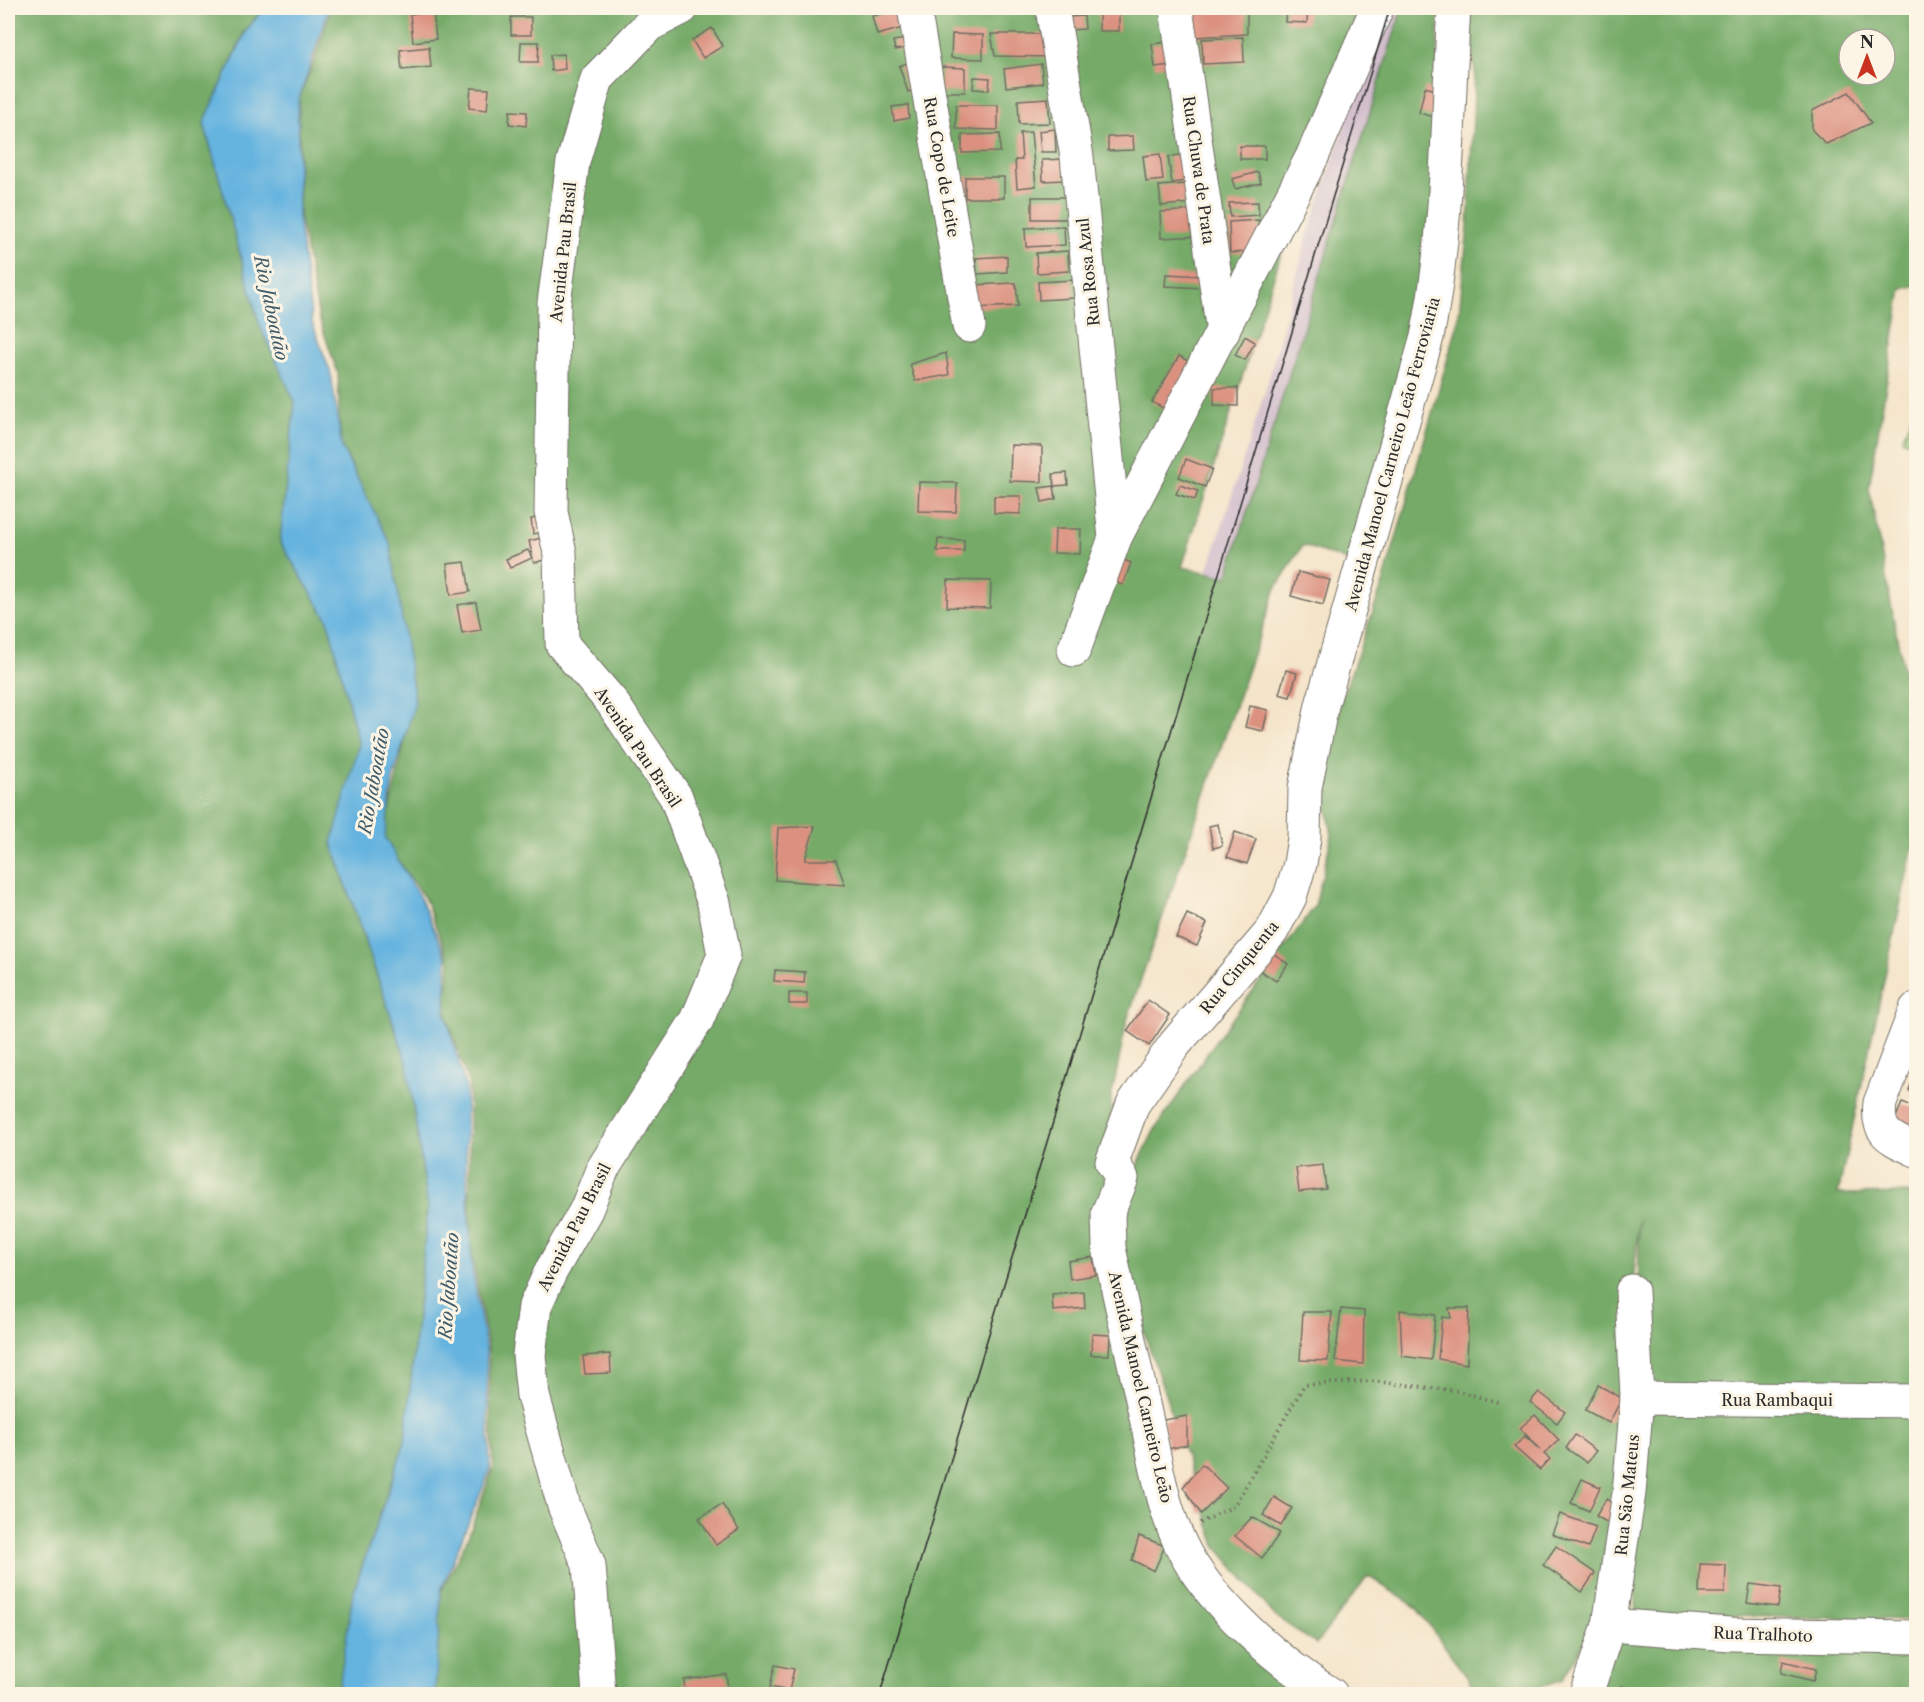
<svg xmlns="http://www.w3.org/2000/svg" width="1924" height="1702" font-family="'Libre Caslon Text',serif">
	<rect width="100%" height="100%" fill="#fcf5e5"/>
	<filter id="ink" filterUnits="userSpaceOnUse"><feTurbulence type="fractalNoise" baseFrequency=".0167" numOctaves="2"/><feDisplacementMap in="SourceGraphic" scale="12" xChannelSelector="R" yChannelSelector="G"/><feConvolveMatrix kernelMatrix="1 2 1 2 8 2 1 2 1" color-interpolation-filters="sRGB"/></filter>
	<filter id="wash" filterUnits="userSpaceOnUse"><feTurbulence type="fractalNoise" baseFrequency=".008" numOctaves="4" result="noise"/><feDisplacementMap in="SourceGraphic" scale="24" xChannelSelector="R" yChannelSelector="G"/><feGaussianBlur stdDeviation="1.35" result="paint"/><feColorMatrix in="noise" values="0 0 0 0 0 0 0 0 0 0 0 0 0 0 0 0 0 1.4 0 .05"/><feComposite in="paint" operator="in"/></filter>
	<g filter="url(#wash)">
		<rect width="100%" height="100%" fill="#f4e4c9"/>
		<!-- industrial -->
		<polygon fill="#d1bdcc" points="1384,8 1402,8 1328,250 1234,598 871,1694 1132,782 1213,554 1268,382 1307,237"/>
		<!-- green -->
		<polygon fill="#91c576" stroke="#5e7850" stroke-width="1.5" points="1916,405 1916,445 1902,439"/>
		<!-- forest -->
		<g fill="#74aa67" stroke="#506a49" stroke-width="1.5" fill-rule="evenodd">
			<polygon points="8,8 264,8 245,31 204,123 260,326 295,402 280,542 328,620 359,745 332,844 407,1063 428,1207 405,1442 353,1593 339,1694 8,1694"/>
			<polygon points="331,8 1359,8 1182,567 1227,577 1402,8 1439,8 1433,225 1417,325 1350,562 1303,545 1276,588 1127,1020 1111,1099 1123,1394 1151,1501 1215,1617 1338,1694 431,1694 441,1592 468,1537 493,1468 488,1347 470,1244 469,1084 445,1010 450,962 425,899 383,839 413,703 390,546 340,442 338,374 319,318 299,214 299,98 314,61"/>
			<path d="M 1467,8 L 1916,8 L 1916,286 L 1902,289 L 1869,488 L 1916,737 L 1916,832 L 1838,1194 L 1916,1193 L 1916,1620 L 1635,1614 L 1639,1219 L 1612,1512 L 1590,1631 L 1563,1679 L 1521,1694 L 1474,1694 L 1467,1677 L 1416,1607 L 1368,1576 L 1316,1644 L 1275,1616 L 1216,1546 L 1122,1267 L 1130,1180 L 1154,1131 L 1213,1045 L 1315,906 L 1332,835 L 1319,762 L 1383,583 L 1458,323 L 1468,227 L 1475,72 ZM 1849,39 L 1885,39 L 1885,75 L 1849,75 Z"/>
			<polygon points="1613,1631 1916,1644 1916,1694 1594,1694"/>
		</g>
		<!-- water -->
		<polygon fill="#65b3df" stroke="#486f85" stroke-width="1.5" points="264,8 329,8 298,102 298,216 312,322 331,374 342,448 390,543 415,702 393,779 385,837 421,900 447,959 445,1011 466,1088 466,1163 472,1268 486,1348 490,1470 441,1590 435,1694 338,1694 353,1593 405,1442 428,1207 407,1063 332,843 359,745 328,620 280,542 295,402 260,326 204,123 246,31"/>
		<g id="blocks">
			<!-- building -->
			<g fill="#dc9180">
				<rect x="1099" y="8" width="20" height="23"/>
				<polygon points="1191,8 1247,8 1247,34 1196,37"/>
				<polygon points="1286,8 1308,8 1307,23 1285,22"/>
				<polygon points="898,10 903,28 877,35 872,16"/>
				<polygon points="433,11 436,39 413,42 410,14"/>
				<polygon points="1084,16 1085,29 1067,30 1066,17"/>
				<rect x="511" y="17" width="20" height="18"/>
				<polygon points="712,28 723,46 703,58 692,40"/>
				<polygon points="952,34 983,35 983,59 951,58"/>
				<polygon points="991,34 1046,34 1052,57 995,56"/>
				<polygon points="1243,37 1244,62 1203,64 1202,39"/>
				<polygon points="911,38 912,47 895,50 893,41"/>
				<polygon points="1176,41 1179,64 1155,67 1152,44"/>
				<polygon points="521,42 539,42 538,62 520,62"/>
				<polygon points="429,47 431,67 402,70 400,50"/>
				<polygon points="564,54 565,69 551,71 550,55"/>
				<polygon points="913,61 922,87 908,92 899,66"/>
				<polygon points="1041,64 1043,83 1006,87 1004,69"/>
				<polygon points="941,67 965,68 965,92 940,92"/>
				<polygon points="974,77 990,78 989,90 973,89"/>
				<polygon points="1425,87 1443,92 1442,119 1419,113"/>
				<polygon points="471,88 489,89 487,110 469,108"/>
				<polygon points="1849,92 1871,123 1826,144 1812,130 1812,111"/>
				<polygon points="1048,98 1050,123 1019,124 1018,100"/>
				<polygon points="908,105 909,118 894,121 892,107"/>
				<polygon points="956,105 998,105 998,130 956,129"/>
				<polygon points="510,111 527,112 526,126 509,124"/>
				<polygon points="1055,129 1056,152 1041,152 1039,131"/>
				<polygon points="1031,132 1036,186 1017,188 1015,160 1022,160 1020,133"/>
				<polygon points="1000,134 1000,152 962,153 962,135"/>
				<polygon points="1133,136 1134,150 1108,151 1108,137"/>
				<rect x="1240" y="146" width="25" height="13"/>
				<polygon points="1196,152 1200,179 1172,183 1168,157"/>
				<polygon points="1160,154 1163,180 1146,182 1143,156"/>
				<polygon points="1064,159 1065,180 1043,181 1042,160"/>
				<polygon points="1258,172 1261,183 1235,189 1232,179"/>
				<rect x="965" y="177" width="39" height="21"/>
				<polygon points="1200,183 1202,202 1161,206 1159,186"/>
				<polygon points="1032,197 1068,197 1067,219 1032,219"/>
				<polygon points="1258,202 1259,215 1230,217 1229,203"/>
				<polygon points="1201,210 1203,236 1161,238 1160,212"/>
				<polygon points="1259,220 1261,251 1230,253 1229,222"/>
				<polygon points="1064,226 1065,245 1026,247 1025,228"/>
				<polygon points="1068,251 1069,271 1037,273 1036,253"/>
				<polygon points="1007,256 1007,272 977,274 976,258"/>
				<polygon points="1166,274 1203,276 1203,288 1165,286"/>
				<polygon points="1073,280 1074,298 1039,300 1038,282"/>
				<polygon points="1016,283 1018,306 974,308 972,285"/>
				<polygon points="1245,336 1255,342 1245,360 1235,355"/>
				<polygon points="946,353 949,375 915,381 910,364"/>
				<polygon points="1179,356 1197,366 1170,412 1152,402"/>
				<polygon points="1214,388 1238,388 1238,406 1214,405"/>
				<polygon points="1011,445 1042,446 1042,482 1010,481"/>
				<polygon points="1186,459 1212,469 1205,487 1179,477"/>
				<polygon points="1067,473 1068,485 1054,486 1056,499 1042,502 1039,488 1054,486 1053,474"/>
				<polygon points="919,482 957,483 956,512 918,511"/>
				<polygon points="1180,485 1198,491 1195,500 1176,494"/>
				<polygon points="994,496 1021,496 1020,514 994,513"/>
				<polygon points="548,516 550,531 533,534 531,519"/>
				<polygon points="1055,529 1081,529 1080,554 1054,553"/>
				<polygon points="549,536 553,550 543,553 544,560 534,563 529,541"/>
				<polygon points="938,539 964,540 964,551 937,551"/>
				<polygon points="528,550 532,558 510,568 506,559"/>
				<polygon points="1122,559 1131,563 1123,585 1114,582"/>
				<polygon points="465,562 470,592 451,595 447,564"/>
				<polygon points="1298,572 1330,580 1323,605 1291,596"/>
				<polygon points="948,580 991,581 990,608 947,607"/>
				<polygon points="476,602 481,630 462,633 457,605"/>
				<polygon points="1286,670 1297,673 1290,697 1279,694"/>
				<polygon points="1250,706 1268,710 1263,731 1245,727"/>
				<polygon points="1218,824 1222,846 1213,848 1209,826"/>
				<polygon points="815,826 805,860 836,860 845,885 775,880 778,828"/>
				<polygon points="1235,832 1256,839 1247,864 1227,857"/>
				<polygon points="1187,914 1207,923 1197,946 1176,937"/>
				<polygon points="1269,950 1288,964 1276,981 1256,968"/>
				<polygon points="775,970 805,972 804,983 774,981"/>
				<rect x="789" y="993" width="18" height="11"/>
				<polygon points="1148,1000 1170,1015 1149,1046 1127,1031"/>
				<polygon points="1916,1071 1916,1093 1909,1090"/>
				<polygon points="1902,1103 1916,1108 1916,1137 1892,1127"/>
				<polygon points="1323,1165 1326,1189 1299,1192 1296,1168"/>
				<polygon points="1093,1257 1096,1275 1070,1279 1068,1261"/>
				<polygon points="1084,1292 1085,1308 1053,1311 1052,1295"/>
				<polygon points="1449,1308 1469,1308 1467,1364 1438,1359 1442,1317 1451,1318"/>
				<polygon points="1341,1309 1364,1311 1363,1364 1335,1361"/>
				<polygon points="1400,1310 1435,1315 1431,1360 1402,1356"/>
				<polygon points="1303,1312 1332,1312 1328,1361 1300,1360"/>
				<polygon points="1092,1334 1110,1335 1109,1355 1091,1355"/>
				<polygon points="610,1354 611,1373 585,1374 583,1356"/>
				<polygon points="1598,1385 1622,1398 1609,1423 1585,1410"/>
				<polygon points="1539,1392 1565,1412 1557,1423 1530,1402"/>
				<polygon points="1535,1415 1559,1440 1544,1454 1550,1459 1540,1470 1514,1447 1525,1436 1540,1450 1520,1428"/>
				<polygon points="1187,1416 1187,1445 1167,1449 1163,1420"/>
				<polygon points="1575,1435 1596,1451 1587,1463 1566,1448"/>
				<polygon points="1202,1464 1227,1488 1201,1514 1183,1487"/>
				<polygon points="1582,1479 1600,1487 1589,1511 1571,1503"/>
				<polygon points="1274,1497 1292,1508 1281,1526 1263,1515"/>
				<polygon points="1606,1499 1619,1506 1608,1523 1596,1516"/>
				<polygon points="722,1504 739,1530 716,1545 699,1518"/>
				<polygon points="1560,1514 1596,1527 1588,1548 1552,1534"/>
				<polygon points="1252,1517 1280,1533 1262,1558 1235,1536"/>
				<polygon points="1139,1536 1165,1546 1154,1571 1132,1560"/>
				<polygon points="1556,1546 1595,1573 1582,1592 1543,1565"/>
				<polygon points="1700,1564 1726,1565 1725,1593 1699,1593"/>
				<polygon points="1750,1584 1781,1588 1778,1607 1747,1603"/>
				<polygon points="1783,1661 1816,1669 1813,1681 1781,1673"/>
				<polygon points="775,1665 794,1669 789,1691 770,1687"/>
				<polygon points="726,1674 729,1694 685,1694 684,1680"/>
				<polygon points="1622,1686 1643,1694 1618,1694"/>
			</g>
		</g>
	</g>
	<g filter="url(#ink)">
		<use href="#blocks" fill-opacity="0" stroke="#716c62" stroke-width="1.5"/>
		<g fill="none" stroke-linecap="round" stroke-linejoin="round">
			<!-- minor casing -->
			<g stroke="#716c62" stroke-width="35">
				<g id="minor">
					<polyline points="914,8 969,326"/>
					<polyline points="1052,8 1077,157 1115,538"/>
					<polyline points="1176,8 1223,332"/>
					<polyline points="1074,650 1115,538 1312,157 1377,8"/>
					<path d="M 1916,1009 L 1880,1103 C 1876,1135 1891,1138 1916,1150"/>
					<polyline points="1637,1398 1916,1401"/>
					<polyline points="1609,1625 1730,1634 1916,1637"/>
					<polyline points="599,1694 589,1565 564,1506 533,1396 529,1355 535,1306 551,1271 586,1210 602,1170 697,1020 724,955 714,903 676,797 611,701 562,644 560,553 551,512 554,303 573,162 597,79 649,25 682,8"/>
					<path d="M 1331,1694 C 1282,1665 1223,1613 1192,1565 C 1165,1523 1157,1469 1147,1422 C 1134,1364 1122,1305 1109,1248 L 1108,1213 L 1122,1178 L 1112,1162 L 1133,1104 L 1175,1044 L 1272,931 L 1290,897 L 1300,864 L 1304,838 L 1305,788 L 1322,705 L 1427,337 C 1449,229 1447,117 1454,8"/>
					<polyline points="1586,1694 1609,1625 1629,1493 1637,1398 1632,1291"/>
				</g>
			</g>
			<!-- path -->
			<polyline stroke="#716c62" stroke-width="4" stroke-dasharray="1.5 4.5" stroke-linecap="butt" points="1200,1523 1234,1506 1304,1385 1371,1381 1458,1391 1501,1403"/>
			<!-- minor -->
			<use href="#minor" stroke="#fff" stroke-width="33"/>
			<!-- tram -->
			<polyline stroke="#2b2b2b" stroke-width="1.5" points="880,1694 1390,8"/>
		</g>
	</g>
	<g text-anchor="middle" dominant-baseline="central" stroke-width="6" stroke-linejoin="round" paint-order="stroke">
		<!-- street labels -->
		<g font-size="16" fill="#2b2b2b" stroke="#fcf5e5">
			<text transform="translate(942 167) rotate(80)">Rua Copo de Leite</text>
			<text transform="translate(1199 170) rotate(82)">Rua Chuva de Prata</text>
			<text transform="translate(563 252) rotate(-84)">Avenida Pau Brasil</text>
			<text transform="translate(1088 272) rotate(-96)">Rua Rosa Azul</text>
			<text transform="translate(1392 454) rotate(-75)">Avenida Manoel Carneiro Leão Ferroviaria</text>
			<text transform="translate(638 747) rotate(56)">Avenida Pau Brasil</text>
			<text transform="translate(1239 967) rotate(-51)">Rua Cinquenta</text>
			<text transform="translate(574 1227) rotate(-63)">Avenida Pau Brasil</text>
			<text transform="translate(1141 1387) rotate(77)">Avenida Manoel Carneiro Leão</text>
			<text x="1777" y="1400">Rua Rambaqui</text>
			<text transform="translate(1627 1495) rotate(-84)">Rua São Mateus</text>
			<text transform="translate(1763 1634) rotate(2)">Rua Tralhoto</text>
		</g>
		<!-- water labels -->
		<g font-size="18" font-style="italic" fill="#3f5b6a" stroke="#fcf5e5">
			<text transform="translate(271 308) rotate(78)">Rio Jaboatão</text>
			<text transform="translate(374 781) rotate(-80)">Rio Jaboatão</text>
			<text transform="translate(449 1286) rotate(-86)">Rio Jaboatão</text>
		</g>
	</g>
	<!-- margin -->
	<rect width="1924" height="1702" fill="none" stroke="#fcf5e5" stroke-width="30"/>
	<!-- north arrow -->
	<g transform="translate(1867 57)"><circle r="28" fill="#fcf5e5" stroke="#a8a49b" stroke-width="1.5"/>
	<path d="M0-4.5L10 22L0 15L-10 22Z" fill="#c8321e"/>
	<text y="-9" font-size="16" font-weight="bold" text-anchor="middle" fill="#2b2b2b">N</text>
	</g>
</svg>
